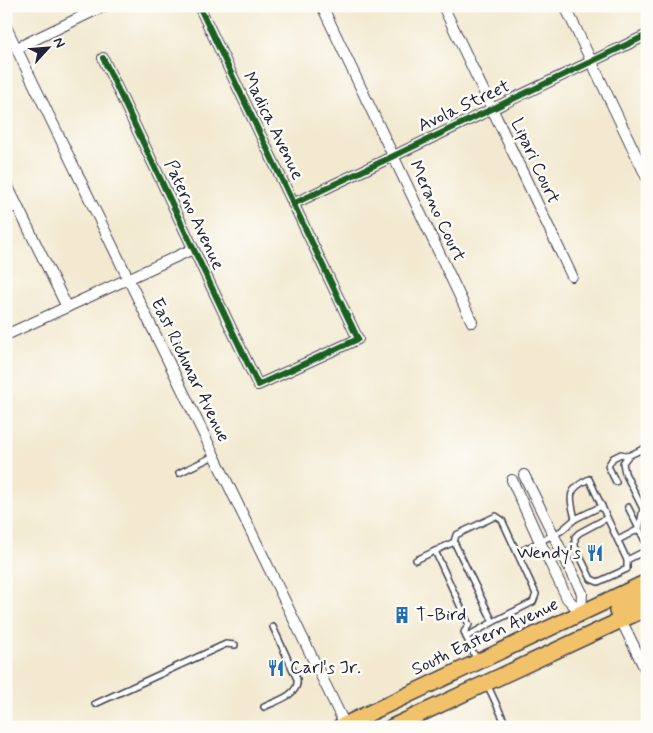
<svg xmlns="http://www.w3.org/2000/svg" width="653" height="733" font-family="Mynerve,sans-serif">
	<rect width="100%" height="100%" fill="#fdfcf7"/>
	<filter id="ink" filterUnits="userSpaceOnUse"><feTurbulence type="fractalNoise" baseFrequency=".02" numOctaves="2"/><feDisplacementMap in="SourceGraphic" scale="10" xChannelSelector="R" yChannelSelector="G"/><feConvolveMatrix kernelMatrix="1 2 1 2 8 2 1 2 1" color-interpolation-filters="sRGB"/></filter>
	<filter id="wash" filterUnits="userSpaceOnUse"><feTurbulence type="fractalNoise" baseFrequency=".0096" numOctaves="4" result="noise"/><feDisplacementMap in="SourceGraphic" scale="20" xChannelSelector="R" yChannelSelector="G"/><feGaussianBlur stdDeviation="1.12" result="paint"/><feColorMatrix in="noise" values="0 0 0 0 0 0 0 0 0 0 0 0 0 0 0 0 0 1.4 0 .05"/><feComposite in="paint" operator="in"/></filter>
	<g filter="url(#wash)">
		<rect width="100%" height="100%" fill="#f2e9d0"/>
	</g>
	<g filter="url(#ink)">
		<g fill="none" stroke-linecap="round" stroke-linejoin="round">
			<!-- service casing -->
			<g stroke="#414051" stroke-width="8">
				<g id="service">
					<polyline points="179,473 214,456"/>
					<polyline points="616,482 608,466 613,458 621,454 628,456"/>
					<polyline points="628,507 647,545"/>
					<polyline points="643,509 625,473 623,463 628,456 647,447"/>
					<path d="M 575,519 C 570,497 566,490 589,479 L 627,560 L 627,569 L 598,582 L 591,579 L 575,546 L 575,537 L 579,533 L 607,518"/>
					<polyline points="639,529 643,509 647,507"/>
					<polyline points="618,540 639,529"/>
					<polyline points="454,542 493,622"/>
					<polyline points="435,551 469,625 464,632 477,661"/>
					<polyline points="517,553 561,531 575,519 602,506"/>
					<polyline points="416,560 454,542 456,535 496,516 502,520 536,594 533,602 493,622 466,637"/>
					<polyline points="627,560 647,550"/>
					<polyline points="487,684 507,727"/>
					<polyline points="95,704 226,644 235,645"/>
					<path d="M 264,707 C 276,701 300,695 297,679 L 273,627"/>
				</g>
			</g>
			<!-- minor casing -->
			<g stroke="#414051" stroke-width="12">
				<g id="minor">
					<polyline points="322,6 472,322"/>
					<polyline points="443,6 572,276"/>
					<polyline points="565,6 647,178"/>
					<polyline points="6,27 346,727"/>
					<polyline points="17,48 104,6"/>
					<polyline points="103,58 258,385 358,339 199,6"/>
					<polyline points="6,183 67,307"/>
					<polyline points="293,204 647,35"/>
					<polyline points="6,210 17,205"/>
					<polyline points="6,335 193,249"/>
					<polyline points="524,475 582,593 581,613"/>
					<polyline points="512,480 540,542 567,598 581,613"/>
					<polyline points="621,620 647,673"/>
				</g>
			</g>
			<!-- primary casing -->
			<g stroke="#414051" stroke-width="18">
				<g id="primary">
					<polyline points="621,620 617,611 621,607 647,594"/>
					<polyline points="340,727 647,582"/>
					<polyline points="392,727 647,608"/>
				</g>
			</g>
			<!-- service -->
			<use href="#service" stroke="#fff" stroke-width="5"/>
			<!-- minor -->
			<use href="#minor" stroke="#fff" stroke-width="10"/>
			<!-- primary -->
			<use href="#primary" stroke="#f2c26a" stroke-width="15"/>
			<!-- cycleway casing -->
			<g stroke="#fdfcf7" stroke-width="9">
				<g id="cycleway">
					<polyline points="103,58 258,385 358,339 199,6"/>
					<polyline points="293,204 647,35"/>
				</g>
			</g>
			<!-- cycleway -->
			<use href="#cycleway" stroke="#1b5e20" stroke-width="6"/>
		</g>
	</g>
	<!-- icons -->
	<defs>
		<g id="restaurant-bare" transform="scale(1.35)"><path d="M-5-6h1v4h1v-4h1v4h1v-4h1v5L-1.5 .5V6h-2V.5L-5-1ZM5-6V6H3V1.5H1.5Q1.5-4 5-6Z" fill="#1f6fb2" stroke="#fdfcf7" stroke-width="2.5" paint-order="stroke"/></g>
		<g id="building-bare" transform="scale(1.35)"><path d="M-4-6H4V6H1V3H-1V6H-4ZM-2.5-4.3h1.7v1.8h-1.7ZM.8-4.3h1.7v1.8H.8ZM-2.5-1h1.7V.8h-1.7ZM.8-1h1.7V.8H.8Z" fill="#1f6fb2" stroke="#fdfcf7" stroke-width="2.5" paint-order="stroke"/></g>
	</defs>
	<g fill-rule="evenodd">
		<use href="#restaurant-bare" x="595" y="553"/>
		<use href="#building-bare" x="402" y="615"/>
		<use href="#restaurant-bare" x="276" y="668"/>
	</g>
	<g text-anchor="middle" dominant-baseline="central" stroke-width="5" stroke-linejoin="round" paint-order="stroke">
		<!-- street labels -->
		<g font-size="18" fill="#22223b" stroke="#fdfcf7">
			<text transform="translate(464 106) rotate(-25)">Avola Street</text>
			<text transform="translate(273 126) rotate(64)">Madica Avenue</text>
			<text transform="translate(535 161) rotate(65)">Lipari Court</text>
			<text transform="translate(437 211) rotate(65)">Merano Court</text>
			<text transform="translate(194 215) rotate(65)">Paterno Avenue</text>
			<text transform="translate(190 370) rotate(64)">East Richmar Avenue</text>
			<text transform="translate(485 637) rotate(-25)">South Eastern Avenue</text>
		</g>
		<!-- poi labels -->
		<g font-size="18" fill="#22223b" stroke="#fdfcf7" text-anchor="start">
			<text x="581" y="553" text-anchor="end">Wendy's</text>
			<text x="416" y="615">T-Bird</text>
			<text x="290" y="668">Carl's Jr.</text>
		</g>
	</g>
	<!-- margin -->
	<rect width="653" height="733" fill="none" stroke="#fdfcf7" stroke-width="25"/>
	<!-- north arrow -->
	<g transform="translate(48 48) rotate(64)" stroke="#fdfcf7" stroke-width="4" paint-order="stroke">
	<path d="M0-4L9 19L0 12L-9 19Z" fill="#22223b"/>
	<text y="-8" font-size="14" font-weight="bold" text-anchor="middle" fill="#22223b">N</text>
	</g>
</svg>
